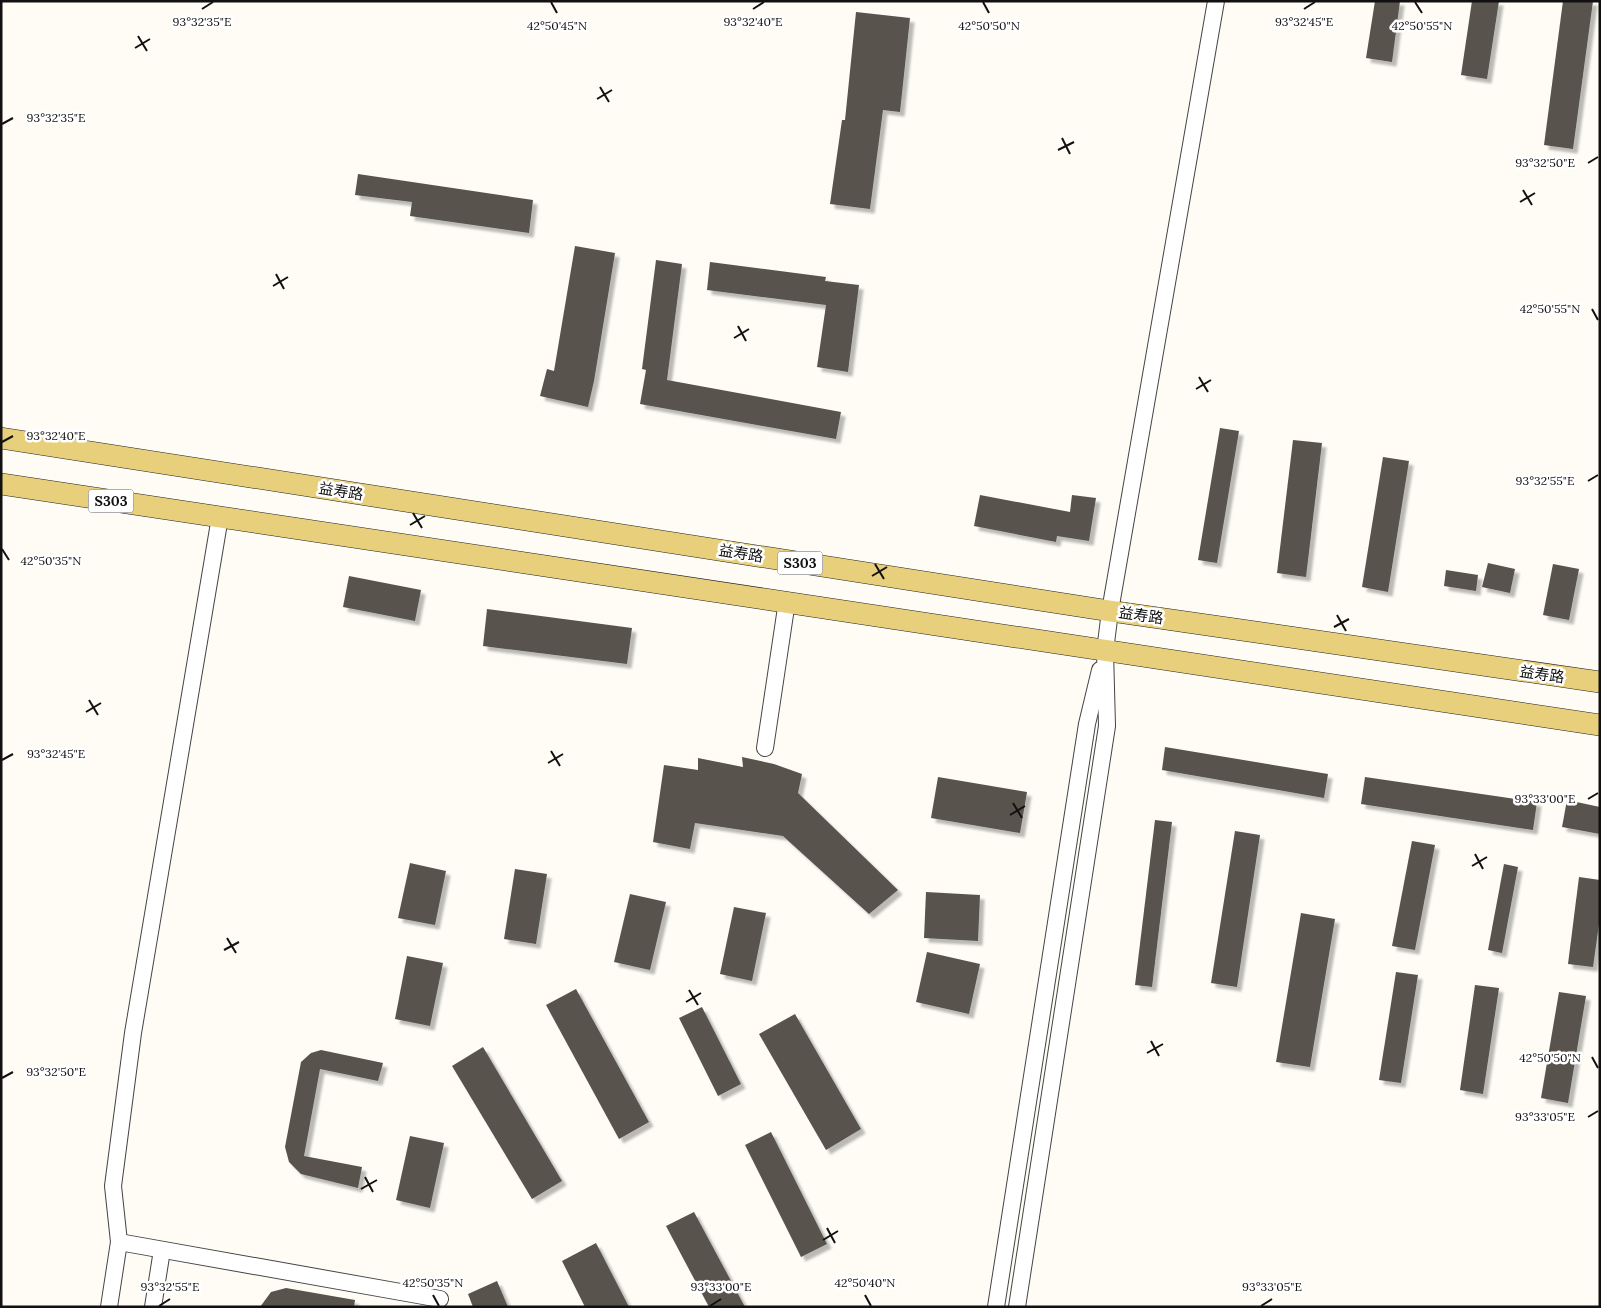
<svg xmlns="http://www.w3.org/2000/svg" width="1601" height="1308" font-family="Lora,'Noto Sans SC',serif">
	<defs>
		<filter id="shadow"><feDropShadow dx="4.5" dy="4.5" stdDeviation="1" flood-color="#0004"/></filter>
	</defs>
	<rect width="100%" height="100%" fill="#fefcf5"/>
	<!-- building -->
	<g fill="#58524e" filter="url(#shadow)">
		<polygon points="1375,1 1400,1 1392,62 1366,58"/>
		<polygon points="1472,1 1499,1 1487,79 1461,75"/>
		<polygon points="1563,1 1593,1 1573,149 1544,145"/>
		<polygon points="856,12 910,18 900,112 883,110 870,209 830,204 842,120 845,120"/>
		<polygon points="358,174 533,200 529,233 410,216 412,202 355,195"/>
		<polygon points="575,246 615,253 594,381 588,407 540,396 547,369 554,371"/>
		<polygon points="656,260 682,264 667,380 841,412 836,439 640,404 646,370 642,369"/>
		<polygon points="710,262 826,277 825,281 859,285 848,372 817,367 826,305 707,290"/>
		<polygon points="1220,428 1239,431 1217,563 1198,560"/>
		<polygon points="1293,440 1322,443 1306,577 1277,573"/>
		<polygon points="1383,457 1409,461 1388,592 1362,587"/>
		<polygon points="980,495 1070,512 1072,495 1096,498 1089,541 1057,536 1056,542 974,526"/>
		<polygon points="1488,563 1515,569 1510,593 1482,587"/>
		<polygon points="1553,564 1579,569 1569,620 1543,615"/>
		<polygon points="1446,570 1478,575 1476,591 1444,586"/>
		<polygon points="349,576 421,590 415,621 343,607"/>
		<polygon points="487,609 632,628 627,664 483,646"/>
		<polygon points="1165,747 1328,774 1324,798 1162,770"/>
		<polygon points="742,757 774,764 802,774 798,793 898,890 869,914 783,836 695,823 690,849 653,842 664,765 698,770 698,758 743,767"/>
		<polygon points="938,777 1027,792 1020,833 931,818"/>
		<polygon points="1365,777 1537,802 1533,830 1361,804"/>
		<polygon points="1567,800 1600,807 1600,834 1562,827"/>
		<polygon points="1155,820 1172,822 1152,987 1135,985"/>
		<polygon points="1235,831 1260,835 1237,987 1211,983"/>
		<polygon points="1412,841 1435,845 1415,950 1392,946"/>
		<polygon points="410,863 446,871 435,925 398,918"/>
		<polygon points="1504,864 1518,867 1502,953 1488,950"/>
		<polygon points="515,869 547,874 536,944 504,939"/>
		<polygon points="1579,877 1600,880 1600,917 1593,967 1568,964"/>
		<polygon points="926,892 980,895 978,941 924,938"/>
		<polygon points="630,894 666,902 650,970 614,962"/>
		<polygon points="734,907 766,913 752,981 720,974"/>
		<polygon points="1301,913 1335,919 1310,1067 1276,1062"/>
		<polygon points="927,952 980,964 969,1014 916,1002"/>
		<polygon points="407,956 443,963 430,1026 395,1019"/>
		<polygon points="1396,972 1418,975 1401,1083 1379,1080"/>
		<polygon points="1475,985 1499,988 1483,1094 1460,1090"/>
		<polygon points="576,989 649,1122 619,1139 546,1005"/>
		<polygon points="1559,992 1586,996 1568,1103 1541,1098"/>
		<polygon points="702,1007 741,1084 718,1096 679,1018"/>
		<polygon points="795,1014 861,1129 826,1150 759,1034"/>
		<polygon points="483,1047 562,1181 532,1199 452,1066"/>
		<polygon points="321,1050 383,1063 378,1081 320,1069 304,1156 362,1167 358,1188 301,1174 289,1162 285,1147 301,1062 311,1053"/>
		<polygon points="771,1132 827,1244 801,1257 745,1145"/>
		<polygon points="410,1136 444,1143 430,1208 396,1200"/>
		<polygon points="694,1212 745,1307 709,1307 666,1226"/>
		<polygon points="596,1243 629,1307 585,1307 562,1261"/>
		<polygon points="497,1281 508,1307 473,1307 468,1294"/>
		<polygon points="286,1288 355,1300 354,1307 260,1307 271,1292"/>
	</g>
	<g fill="none" stroke-linecap="round" stroke-linejoin="round">
		<!-- minor casing -->
		<g stroke="#444" stroke-width="18">
			<g id="minor">
				<polyline points="765,748 787,601"/>
				<polyline points="119,1242 440,1299"/>
				<polyline points="109,1307 119,1242 113,1186 133,1033 220,517"/>
				<polyline points="153,1307 162,1250"/>
				<polyline points="996,1307 1087,724 1100,670"/>
				<polyline points="1017,1307 1107,726 1105,651 1110,611 1216,1"/>
			</g>
		</g>
		<!-- major casing -->
		<g stroke="#222" stroke-width="22">
			<g id="major">
				<polyline points="1,438 1110,611 1600,682"/>
				<polyline points="1,484 1600,725"/>
			</g>
		</g>
		<!-- minor -->
		<use href="#minor" stroke="#fff" stroke-width="16"/>
		<!-- major -->
		<use href="#major" stroke="#e8cf7b" stroke-width="21"/>
	</g>
	<!-- ticks -->
	<path fill="none" stroke="#111" stroke-width="2" d="M 551,2 L 557,13M 983,2 L 989,13M 1415,2 L 1422,13M 202,9 L 213,2M 753,9 L 764,2M 1304,9 L 1315,2M 138,36 L 147,51M 135,48 L 150,39M 600,87 L 609,102M 597,99 L 612,90M 2,124 L 13,118M 1062,138 L 1070,154M 1058,150 L 1074,142M 1588,163 L 1598,157M 1523,190 L 1532,205M 1520,202 L 1535,193M 276,274 L 284,289M 273,286 L 288,277M 1592,309 L 1598,320M 738,326 L 746,341M 734,338 L 749,329M 1199,377 L 1208,392M 1196,389 L 1211,380M 2,442 L 13,436M 1588,481 L 1598,475M 413,513 L 422,528M 410,525 L 425,516M 2,549 L 9,560M 875,564 L 884,579M 872,576 L 887,567M 1337,615 L 1346,631M 1334,627 L 1349,619M 89,700 L 98,715M 86,712 L 101,703M 551,751 L 560,766M 2,760 L 13,754M 548,763 L 563,754M 1588,799 L 1598,793M 1013,803 L 1022,818M 1010,815 L 1025,806M 1475,854 L 1483,869M 1472,866 L 1487,857M 227,938 L 236,953M 224,950 L 239,942M 689,990 L 698,1005M 686,1002 L 701,993M 1151,1041 L 1159,1056M 1147,1053 L 1163,1044M 1592,1057 L 1598,1068M 2,1078 L 13,1072M 1588,1117 L 1598,1111M 365,1177 L 373,1192M 361,1189 L 377,1180M 827,1228 L 835,1243M 823,1240 L 838,1231M 433,1295 L 439,1306M 865,1295 L 871,1306M 159,1306 L 170,1299M 710,1306 L 721,1299M 1261,1306 L 1272,1299"/>
	<g text-anchor="middle" dominant-baseline="central" stroke-width="5" stroke-linejoin="round" paint-order="stroke">
		<!-- shield labels -->
		<g fill="#fff" stroke="#585858" stroke-width="1">
			<rect x="88.5" y="489.5" width="45" height="23" rx="4"/>
			<rect x="777.5" y="551.5" width="45" height="23" rx="4"/>
		</g>
		<g font-size="14" font-weight="bold" fill="#111">
			<text x="111" y="501">S303</text>
			<text x="800" y="563">S303</text>
		</g>
		<!-- street labels -->
		<g font-size="15" fill="#111" stroke="#fff">
			<text transform="translate(341 491) rotate(9)">益寿路</text>
			<text transform="translate(741 553) rotate(9)">益寿路</text>
			<text transform="translate(1141 615) rotate(8)">益寿路</text>
			<text transform="translate(1542 674) rotate(8)">益寿路</text>
		</g>
	</g>
	<g font-size="12" text-anchor="middle" fill="#111" stroke="#fff" stroke-width="5" stroke-linejoin="round" paint-order="stroke">
		<text x="202" y="26">93°32'35"E</text>
		<text x="753" y="26">93°32'40"E</text>
		<text x="1304" y="26">93°32'45"E</text>
		<text x="989" y="30">42°50'50"N</text>
		<text x="1422" y="30">42°50'55"N</text>
		<text x="557" y="30">42°50'45"N</text>
		<text x="56" y="122">93°32'35"E</text>
		<text x="1545" y="167">93°32'50"E</text>
		<text x="1550" y="313">42°50'55"N</text>
		<text x="56" y="440">93°32'40"E</text>
		<text x="1545" y="485">93°32'55"E</text>
		<text x="51" y="565">42°50'35"N</text>
		<text x="56" y="758">93°32'45"E</text>
		<text x="1545" y="803">93°33'00"E</text>
		<text x="1550" y="1062">42°50'50"N</text>
		<text x="56" y="1076">93°32'50"E</text>
		<text x="1545" y="1121">93°33'05"E</text>
		<text x="433" y="1287">42°50'35"N</text>
		<text x="865" y="1287">42°50'40"N</text>
		<text x="170" y="1291">93°32'55"E</text>
		<text x="721" y="1291">93°33'00"E</text>
		<text x="1272" y="1291">93°33'05"E</text>
	</g>
	<!-- border -->
	<rect width="1601" height="1308" fill="none" stroke="#111111" stroke-width="5"/>
</svg>
